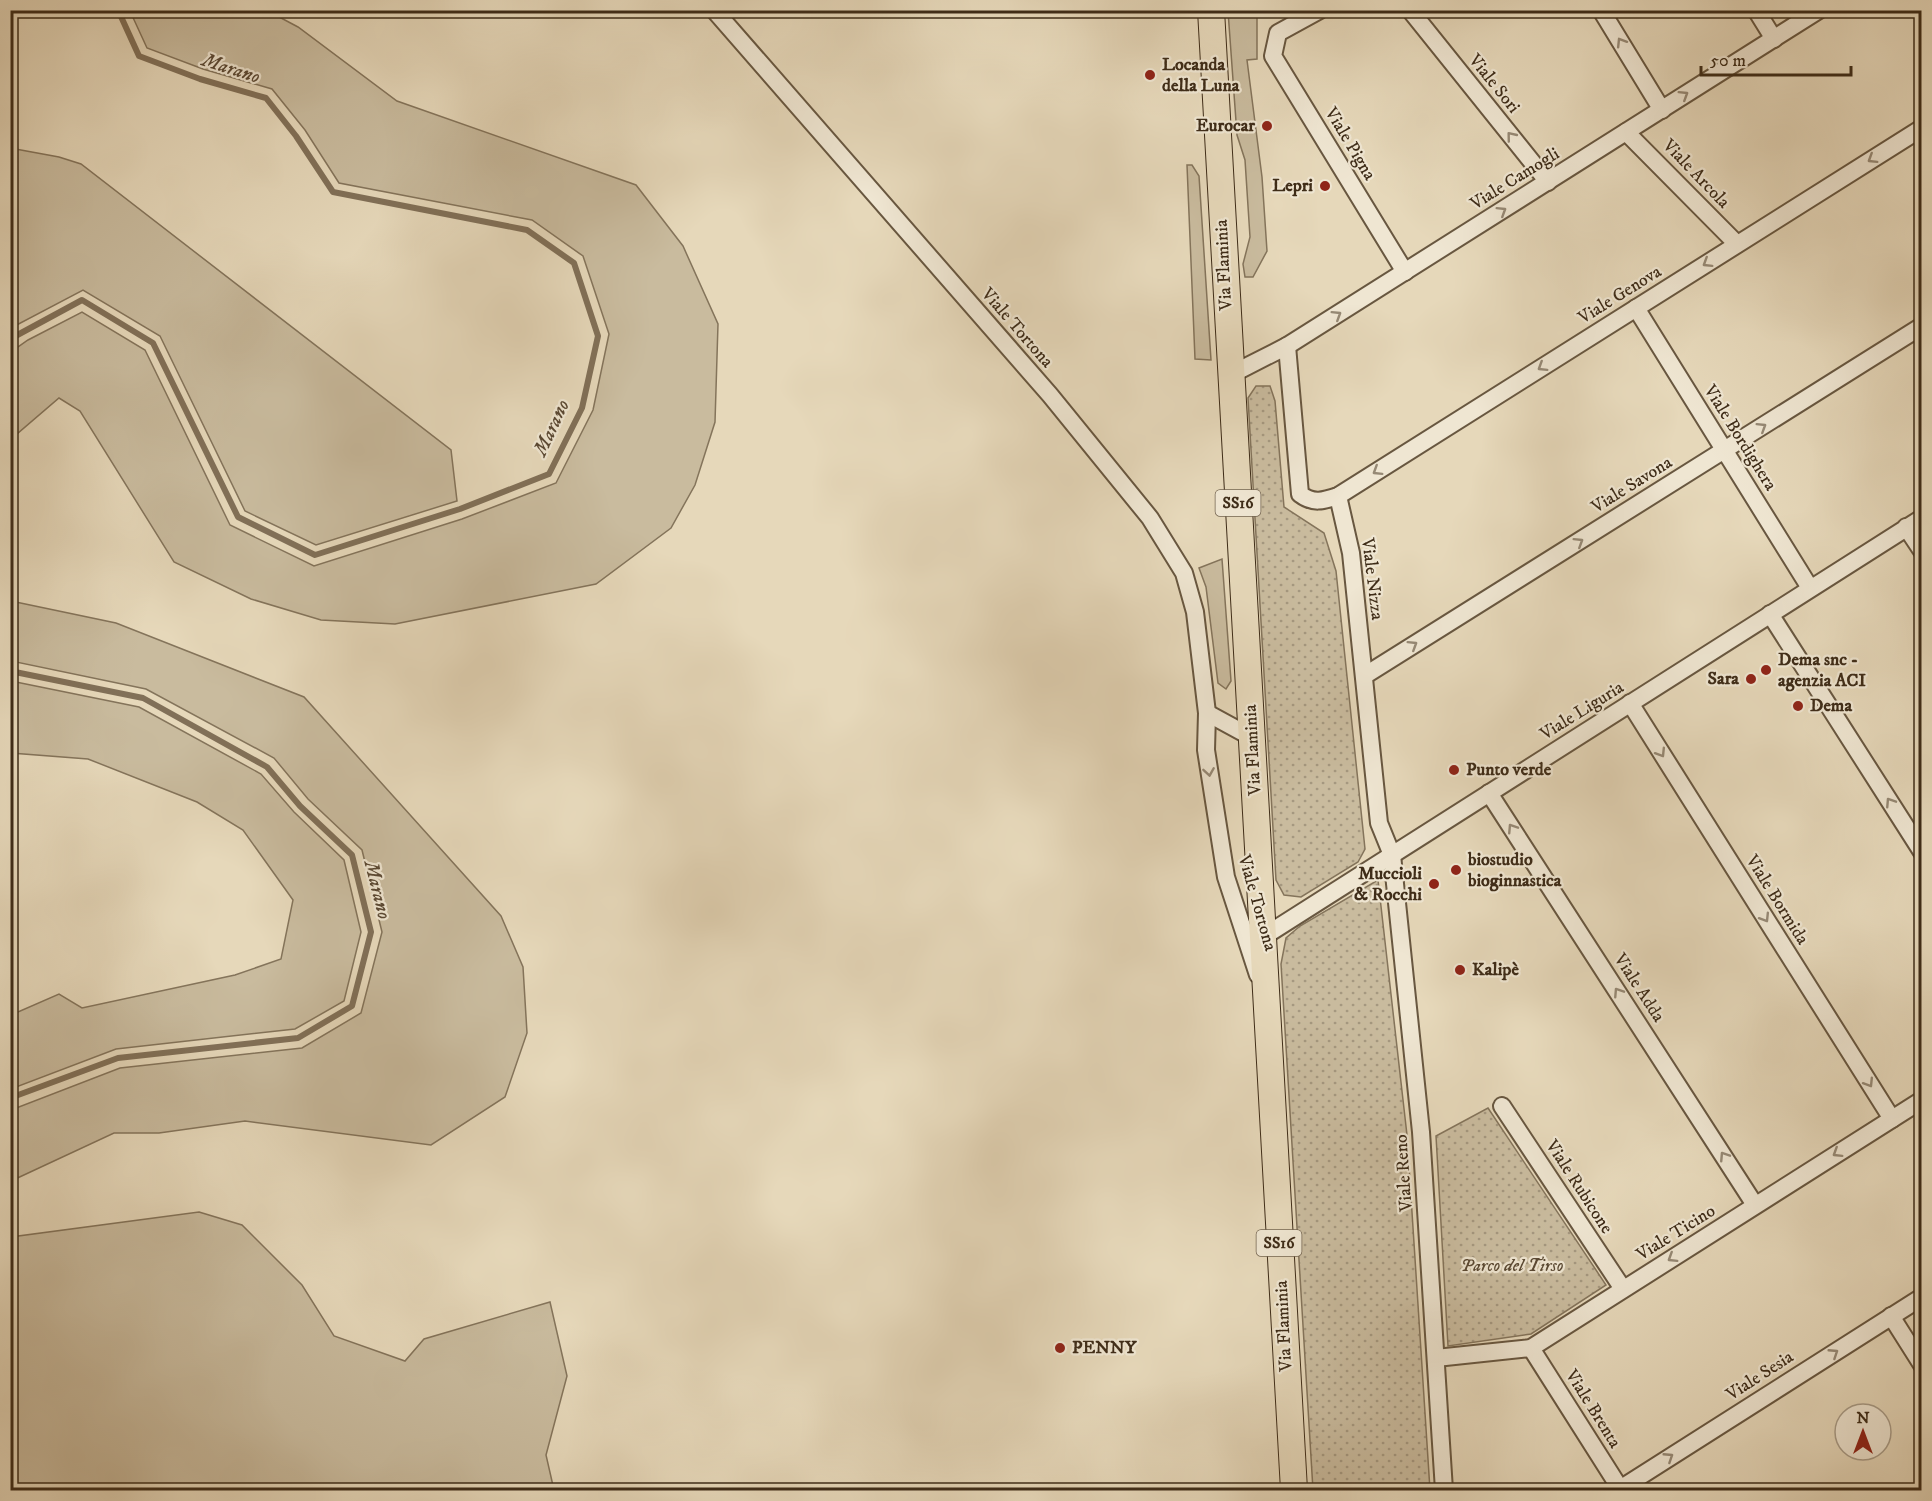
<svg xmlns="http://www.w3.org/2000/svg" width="1932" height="1501" font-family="'IM FELL DW Pica',serif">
	<defs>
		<pattern id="park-dots" width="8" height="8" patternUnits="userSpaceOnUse" patternTransform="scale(1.5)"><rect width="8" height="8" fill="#c9bb9e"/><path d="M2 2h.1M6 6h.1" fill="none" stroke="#a59880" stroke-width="1.8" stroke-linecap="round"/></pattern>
	</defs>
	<rect width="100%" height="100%" fill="#e6d8ba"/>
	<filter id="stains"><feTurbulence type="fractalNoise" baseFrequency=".00333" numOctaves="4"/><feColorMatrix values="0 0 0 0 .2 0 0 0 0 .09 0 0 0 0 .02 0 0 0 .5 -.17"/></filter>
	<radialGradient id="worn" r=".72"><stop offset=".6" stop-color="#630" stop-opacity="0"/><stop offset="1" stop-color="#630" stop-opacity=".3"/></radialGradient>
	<!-- green -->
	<g fill="#c9bb9e" stroke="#84745b" stroke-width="1.5">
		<polygon points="130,11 268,11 298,27 397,101 636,185 683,246 718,324 715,422 695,485 671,528 596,584 395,624 321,620 251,599 174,562 80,411 59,398 11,439 11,352 28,340 82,312 145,350 230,525 314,566 462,519 556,483 593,410 609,334 583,256 532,220 339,183 305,130 272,89 203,69 147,48"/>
		<polygon points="1228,11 1257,11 1257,59 1247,60 1262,177 1267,251 1253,277 1245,277 1243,264 1250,237 1245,160 1237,135"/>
		<polygon points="10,148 59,157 81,164 451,450 457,501 316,545 245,511 160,336 83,290 11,328"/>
		<polygon points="1187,165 1192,165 1199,176 1211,360 1195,359"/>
		<polygon points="1222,559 1231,681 1226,689 1218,683 1206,587 1199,568"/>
		<polygon points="11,601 116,623 304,697 501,916 523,967 527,1033 505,1097 431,1145 245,1121 159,1133 114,1133 11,1181 11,1110 120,1068 302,1048 361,1013 382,932 362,850 308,799 274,758 146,689 11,661"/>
		<polygon points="11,681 139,707 261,774 294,812 344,860 361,932 344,1001 295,1029 116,1049 11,1089 11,1015 59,994 82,1008 235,975 281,959 293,900 243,830 197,802 88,759 11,753"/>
		<polygon points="199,1212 242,1225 302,1285 334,1336 405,1361 424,1339 550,1302 567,1376 546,1455 554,1490 11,1490 11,1237"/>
	</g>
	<!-- park -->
	<g fill="url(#park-dots)" stroke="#84745b" stroke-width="1.5">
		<polygon points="1256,386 1270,386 1275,401 1284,507 1324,533 1336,571 1365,849 1358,862 1301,897 1284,895 1276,880 1248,398"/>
		<polygon points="1378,880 1407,1135 1430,1490 1313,1490 1281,964 1286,938 1300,926"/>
		<polygon points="1488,1108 1606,1285 1531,1334 1448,1346 1436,1136"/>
	</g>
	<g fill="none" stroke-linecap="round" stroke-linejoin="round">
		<!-- stream -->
		<g stroke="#817058" stroke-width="6">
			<polyline points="10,339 82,300 153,343 238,517 315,555 460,509 549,474 582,408 598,336 574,263 527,230 333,192 296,136 266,98 200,79 139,56 118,10"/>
			<polyline points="10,671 143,698 267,767 300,806 352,855 371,932 352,1006 298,1038 118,1058 10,1098"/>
		</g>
		<!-- minor casing -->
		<g stroke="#685740" stroke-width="20">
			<g id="minor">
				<polyline points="714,10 1050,395 1150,518 1184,573 1195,612 1207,713 1206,750 1226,877 1258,975"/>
				<polyline points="1320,10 1278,33 1273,56 1405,272"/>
				<polyline points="1410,10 1548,182"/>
				<polyline points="1601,10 1662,110"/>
				<polyline points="1756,10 1774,39"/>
				<polyline points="1626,132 1737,244"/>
				<polyline points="1636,308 1810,588"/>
				<path d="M 1287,346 L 1300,494 C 1313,504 1323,501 1338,496 L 1922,128"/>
				<polyline points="1230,375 1287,346 1819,10"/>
				<polyline points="1338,496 1351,553 1379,823 1392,855 1421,1132 1444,1490"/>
				<polyline points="1906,527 1922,551"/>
				<polyline points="1770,614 1922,852"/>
				<polyline points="1364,676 1922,326"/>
				<polyline points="1630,703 1892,1119"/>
				<polyline points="1207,713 1253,738"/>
				<polyline points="1489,793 1755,1205"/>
				<polyline points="1263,937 1922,518"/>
				<polyline points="1502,1106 1623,1289"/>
				<polyline points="1891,1316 1922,1365"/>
				<polyline points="1531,1348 1621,1490"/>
				<polyline points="1436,1358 1531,1348 1922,1100"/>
				<polyline points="1620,1489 1922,1297"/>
			</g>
		</g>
		<!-- primary casing -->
		<g stroke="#3e2c18" stroke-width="28">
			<polyline id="primary" points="1211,10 1294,1490"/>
		</g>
		<!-- minor -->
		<use href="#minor" stroke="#efe6d2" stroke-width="16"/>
		<!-- primary -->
		<use href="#primary" stroke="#e6d8ba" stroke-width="26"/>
	</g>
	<!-- one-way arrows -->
	<defs><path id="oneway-chevron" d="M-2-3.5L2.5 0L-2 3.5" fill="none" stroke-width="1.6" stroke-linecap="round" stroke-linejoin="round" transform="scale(1.5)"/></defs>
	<g stroke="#968975">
		<use href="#oneway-chevron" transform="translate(1621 42) rotate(-122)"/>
		<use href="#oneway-chevron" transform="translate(1684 95) rotate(-32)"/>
		<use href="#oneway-chevron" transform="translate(1511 136) rotate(-129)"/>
		<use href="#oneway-chevron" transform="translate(1872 159) rotate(148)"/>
		<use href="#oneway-chevron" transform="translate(1502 211) rotate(-32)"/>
		<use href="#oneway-chevron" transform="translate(1707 263) rotate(148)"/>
		<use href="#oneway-chevron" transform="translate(1337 315) rotate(-32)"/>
		<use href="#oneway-chevron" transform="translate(1542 367) rotate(148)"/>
		<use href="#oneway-chevron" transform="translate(1762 427) rotate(-32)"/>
		<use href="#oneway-chevron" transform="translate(1377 471) rotate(148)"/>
		<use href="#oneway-chevron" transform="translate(1579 542) rotate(-32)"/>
		<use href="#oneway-chevron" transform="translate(1413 645) rotate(-32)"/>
		<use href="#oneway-chevron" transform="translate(1661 753) rotate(58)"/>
		<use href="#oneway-chevron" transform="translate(1209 772) rotate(81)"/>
		<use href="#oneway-chevron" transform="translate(1890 802) rotate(-123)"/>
		<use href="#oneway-chevron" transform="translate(1512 828) rotate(-123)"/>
		<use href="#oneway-chevron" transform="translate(1765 918) rotate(58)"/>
		<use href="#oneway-chevron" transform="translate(1618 992) rotate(-123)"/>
		<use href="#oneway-chevron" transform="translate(1869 1083) rotate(58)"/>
		<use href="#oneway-chevron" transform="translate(1837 1153) rotate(148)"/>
		<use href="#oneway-chevron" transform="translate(1724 1156) rotate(-123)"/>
		<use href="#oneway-chevron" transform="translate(1672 1258) rotate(148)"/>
		<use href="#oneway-chevron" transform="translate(1834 1353) rotate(-33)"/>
		<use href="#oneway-chevron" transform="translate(1669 1457) rotate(-33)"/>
	</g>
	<!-- markers -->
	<g fill="#8f2418" stroke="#efe6d2" stroke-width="2">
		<circle cx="1150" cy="75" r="6"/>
		<circle cx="1267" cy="126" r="6"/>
		<circle cx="1325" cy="186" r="6"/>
		<circle cx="1766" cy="670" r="6"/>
		<circle cx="1751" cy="679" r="6"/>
		<circle cx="1798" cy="706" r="6"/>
		<circle cx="1454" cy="770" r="6"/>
		<circle cx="1456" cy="870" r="6"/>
		<circle cx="1434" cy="884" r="6"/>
		<circle cx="1460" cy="970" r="6"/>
		<circle cx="1060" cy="1348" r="6"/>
	</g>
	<g text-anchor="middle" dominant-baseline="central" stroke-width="4.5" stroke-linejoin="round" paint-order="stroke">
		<!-- shield labels -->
		<g fill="#efe6d2" stroke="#736450" stroke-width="1.5">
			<rect x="1215.5" y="490" width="45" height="26" rx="4.5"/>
			<rect x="1256.5" y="1230" width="45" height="26" rx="4.5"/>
		</g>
		<g font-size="16" font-weight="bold" fill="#3e2c18">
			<text x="1238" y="503">SS16</text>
			<text x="1279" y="1243">SS16</text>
		</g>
		<!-- poi labels -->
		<g font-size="18" font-weight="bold" fill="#3e2c18" stroke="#efe6d2" text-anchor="start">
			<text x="1162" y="65">Locanda<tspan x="1162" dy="21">della Luna</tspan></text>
			<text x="1255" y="126" text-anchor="end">Eurocar</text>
			<text x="1313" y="186" text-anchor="end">Lepri</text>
			<text x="1778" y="660">Dema snc -<tspan x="1778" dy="21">agenzia ACI</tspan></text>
			<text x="1739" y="679" text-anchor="end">Sara</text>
			<text x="1810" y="706">Dema</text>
			<text x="1466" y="770">Punto verde</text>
			<text x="1468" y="860">biostudio<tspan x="1468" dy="21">bioginnastica</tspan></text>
			<text x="1422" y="874" text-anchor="end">Muccioli<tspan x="1422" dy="21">&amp; Rocchi</tspan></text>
			<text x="1472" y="970">Kalipè</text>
			<text x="1072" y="1348">PENNY</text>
		</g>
		<!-- street labels -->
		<g font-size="18" fill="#3e2c18" stroke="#efe6d2">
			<text transform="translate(1494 84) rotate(51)">Viale Sori</text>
			<text transform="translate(1350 144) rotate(59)">Viale Pigna</text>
			<text transform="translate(1696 174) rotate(46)">Viale Arcola</text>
			<text transform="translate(1515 179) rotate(-32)">Viale Camogli</text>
			<text transform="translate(1224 265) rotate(-93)">Via Flaminia</text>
			<text transform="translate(1620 295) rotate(-32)">Viale Genova</text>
			<text transform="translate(1017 328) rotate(49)">Viale Tortona</text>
			<text transform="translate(1740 438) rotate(58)">Viale Bordighera</text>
			<text transform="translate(1632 485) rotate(-32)">Viale Savona</text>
			<text transform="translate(1372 579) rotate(83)">Viale Nizza</text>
			<text transform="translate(1582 711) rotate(-32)">Viale Liguria</text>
			<text transform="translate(1253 750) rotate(-93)">Via Flaminia</text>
			<text transform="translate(1777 900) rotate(58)">Viale Bormida</text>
			<text transform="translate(1257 903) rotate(74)">Viale Tortona</text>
			<text transform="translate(1639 988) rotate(57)">Viale Adda</text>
			<text transform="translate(1404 1173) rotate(-94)">Viale Reno</text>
			<text transform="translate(1579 1187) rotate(57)">Viale Rubicone</text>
			<text transform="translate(1676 1233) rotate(-32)">Viale Ticino</text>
			<text transform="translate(1284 1326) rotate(-93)">Via Flaminia</text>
			<text transform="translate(1760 1376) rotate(-33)">Viale Sesia</text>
			<text transform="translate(1593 1409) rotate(58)">Viale Brenta</text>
		</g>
		<!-- park labels -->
		<g font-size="18" font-style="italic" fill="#5a4933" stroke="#efe6d2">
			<text x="1512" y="1266">Parco del Tirso</text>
		</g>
		<!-- water labels -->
		<g font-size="20" font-style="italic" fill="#5a4833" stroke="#efe6d2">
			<text transform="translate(231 69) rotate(18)">Marano</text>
			<text transform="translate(552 428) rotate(-65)">Marano</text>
			<text transform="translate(377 890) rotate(76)">Marano</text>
		</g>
	</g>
	<!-- margin -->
	<rect width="1932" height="1501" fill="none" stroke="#e6d8ba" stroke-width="36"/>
	<rect x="12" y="12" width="1908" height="1477" fill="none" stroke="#3e2c18" stroke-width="3"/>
	<rect x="18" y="18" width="1896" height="1465" fill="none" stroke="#3e2c18" stroke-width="1.5"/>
	<!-- north arrow -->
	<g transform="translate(1863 1432)"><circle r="28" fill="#efe6d2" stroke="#a89c88" stroke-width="1.5"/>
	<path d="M0-4.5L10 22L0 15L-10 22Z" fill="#8f2418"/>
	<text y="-9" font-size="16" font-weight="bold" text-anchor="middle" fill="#3e2c18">N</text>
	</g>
	<!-- scale -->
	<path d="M1701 66v9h150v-9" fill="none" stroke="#3e2c18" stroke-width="3"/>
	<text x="1710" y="66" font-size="18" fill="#3e2c18" stroke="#efe6d2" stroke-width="4.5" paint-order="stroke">50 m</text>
	<rect width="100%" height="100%" filter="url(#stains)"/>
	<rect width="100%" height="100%" fill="url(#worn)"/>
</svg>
